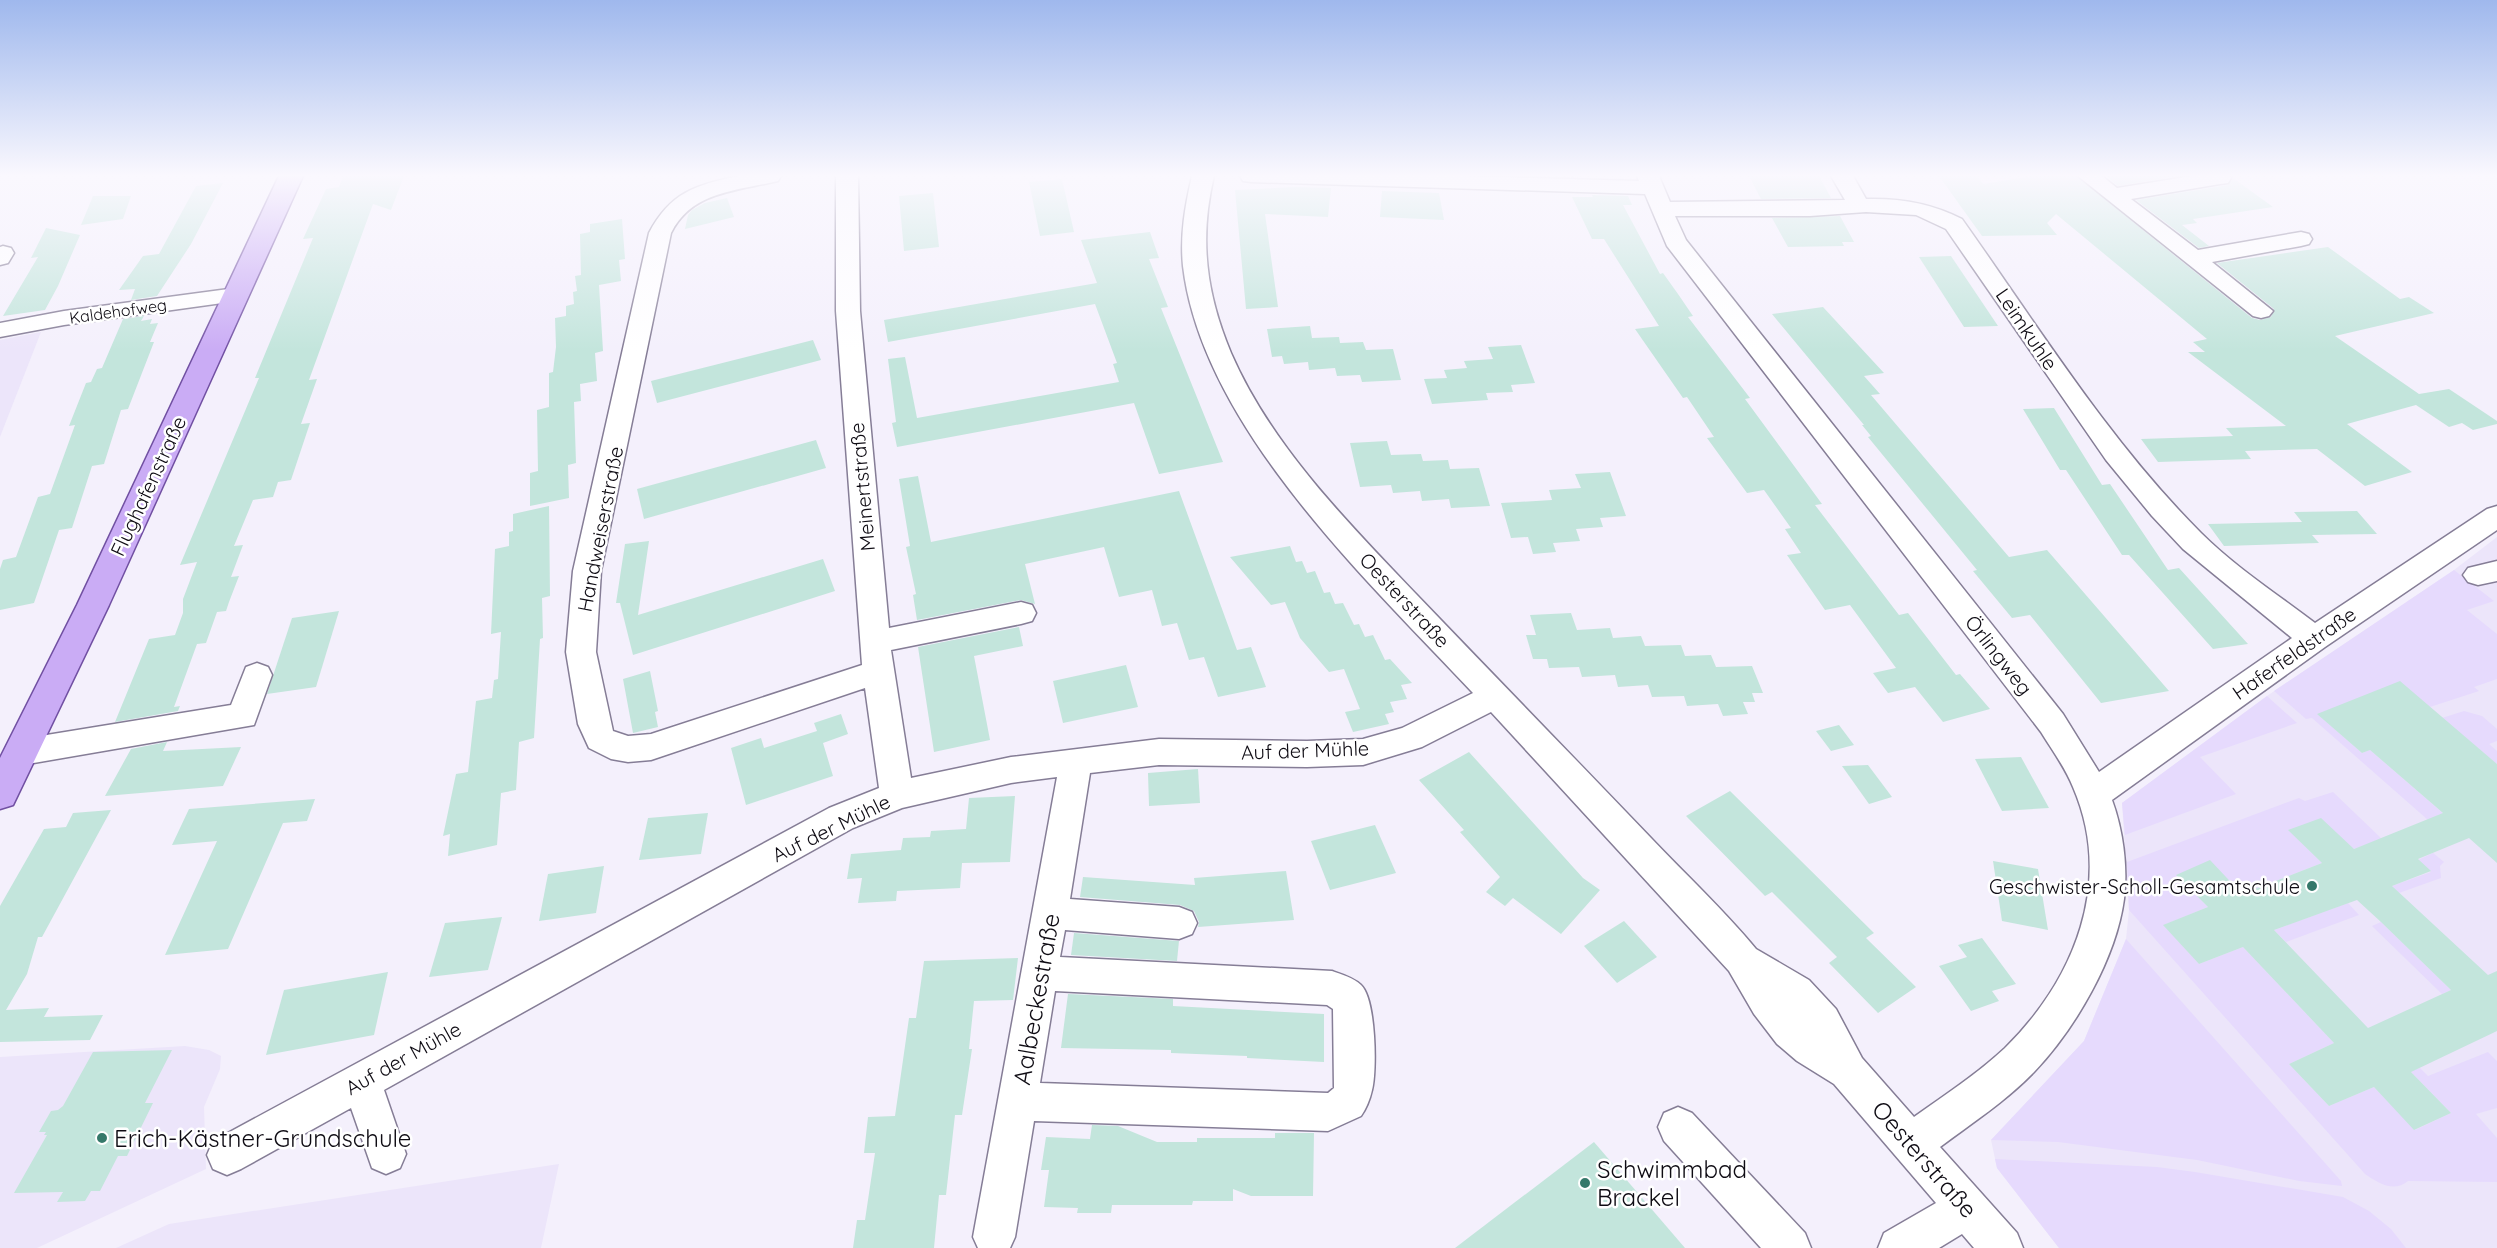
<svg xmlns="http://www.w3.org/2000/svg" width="2497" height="1248" font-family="Quicksand,sans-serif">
	<rect width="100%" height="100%" fill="#f4f0fc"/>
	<!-- built -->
	<g fill="#ece5fa">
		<polygon points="41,332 0,437 0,340"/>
		<polygon points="2497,537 2497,1248 2059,1248 1997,1168 1991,1140 2084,1041 2126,939 2129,910 2122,803 2267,696 2454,570"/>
		<polygon points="185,1046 209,1050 221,1056 220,1069 204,1107 206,1169 37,1248 0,1248 0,1057"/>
		<polygon points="559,1164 541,1248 116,1248 169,1224"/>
	</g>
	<!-- green -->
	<g fill="#e6dafd">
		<polygon points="2454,570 2494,601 2467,610 2497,634 2497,679 2474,687 2479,691 2430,707 2322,718 2362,753 2370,750 2444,814 2428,820 2312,718 2306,719 2274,691"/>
		<polygon points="2267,696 2297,723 2200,757 2236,794 2125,835 2122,803"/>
		<polygon points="2464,711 2482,716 2497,729 2497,741 2489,744 2497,751 2497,764 2442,718"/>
		<path d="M 2333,792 L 2382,839 L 2354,849 L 2289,830 L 2322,863 L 2242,894 L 2177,875 L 2208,907 L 2164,925 L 2199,964 L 2243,947 L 2334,1043 L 2289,1064 L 2329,1106 L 2374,1087 L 2415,1130 L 2451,1113 L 2410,1071 L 2420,1068 L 2428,1076 L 2488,1052 L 2497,1061 L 2497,1108 L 2476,1114 L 2497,1138 L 2497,1182 L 2408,1181 C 2394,1193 2378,1183 2365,1174 L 2129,910 L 2127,862 L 2299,798 L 2305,801 Z"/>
		<polygon points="2433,853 2444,862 2440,866 2441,878 2399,893 2392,886 2431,872 2418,860"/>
		<polygon points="2348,903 2359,915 2286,942 2274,930"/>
		<polygon points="2381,922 2451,990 2442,994 2372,926"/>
		<polygon points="2126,939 2341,1181 2342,1186 2299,1181 2197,1160 2058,1142 1991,1140 2084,1041"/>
		<polygon points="1995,1159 2157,1167 2195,1172 2343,1197 2369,1211 2391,1229 2406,1248 2059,1248 1997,1168"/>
	</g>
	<!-- building -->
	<g fill="#c3e5dc" fill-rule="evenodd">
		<polygon points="343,176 404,176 391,210 373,204 309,380 317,379 301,424 310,423 291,480 278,482 273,497 253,500 234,546 243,545 231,577 239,576 229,602 226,611 217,612 206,643 197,644 174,707 180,706 178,711 115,722 149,639 175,635 183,613 183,599 197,562 180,565 259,378 255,378 313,238 303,239 326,189 339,187"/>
		<polygon points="1749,176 1819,176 1831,198 1761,199"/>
		<polygon points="1939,176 1977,176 1983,184 2032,176 2076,176 2252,318 2260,320 2271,317 2274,309 2217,263 2328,247 2400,299 2409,297 2434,313 2335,336 2419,394 2449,389 2497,421 2497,424 2473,430 2462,423 2449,427 2416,405 2347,424 2412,472 2365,486 2317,449 2245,451 2251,459 2158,462 2141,439 2233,436 2226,428 2286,426 2188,352 2205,352 2193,342 2207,339 2056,214 2047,223 2057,235 1982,236"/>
		<polygon points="2106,176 2178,176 2118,186"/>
		<polygon points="2233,178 2273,207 2193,219 2197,223 2182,225 2209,246 2199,248 2136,200 2228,185"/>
		<polygon points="1062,179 1074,232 1040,236 1029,182"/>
		<polygon points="223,183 191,244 157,296 131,300 135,289 119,290 143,256 159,254 196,186"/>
		<polygon points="1296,187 1331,188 1328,217 1265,214 1278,307 1246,309 1235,190"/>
		<polygon points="1382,191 1439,193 1444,220 1380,217"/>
		<polygon points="933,193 939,247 904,251 899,196"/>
		<polygon points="1592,195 1628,196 1632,205 1623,205 1660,274 1663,273 1678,294 1693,316 1688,317 1750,398 1745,399 1822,504 1815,505 1899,615 1908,613 1956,675 1960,674 1990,709 1943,722 1915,687 1888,693 1873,673 1896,668 1850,605 1825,610 1787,555 1801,553 1785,529 1791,528 1764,490 1747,493 1707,438 1714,437 1687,397 1683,398 1635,329 1659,326 1604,239 1592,239 1572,197 1593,197"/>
		<polygon points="93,196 131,196 123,219 81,225"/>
		<polygon points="727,198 734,217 685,229 688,215 692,210 705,203"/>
		<polygon points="1840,216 1854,242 1842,242 1844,246 1788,247 1772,218"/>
		<polygon points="622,219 625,259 619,260 621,281 599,285 603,351 595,353 597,381 580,384 581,401 574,402 576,463 568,465 569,498 530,506 530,473 538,471 537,410 549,407 549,373 553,372 556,347 555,318 566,316 566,306 574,304 573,292 577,291 575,276 581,275 580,234 590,232 590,224"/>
		<polygon points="46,228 80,235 58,286 45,310 3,316 38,257 31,258"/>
		<polygon points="1150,232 1159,258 1149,259 1168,307 1161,308 1223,462 1159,474 1134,403 897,447 892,423 896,422 888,359 905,357 917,418 1119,382 1113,364 1117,363 1095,304 888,342 884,320 1097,283 1081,240"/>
		<polygon points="1951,256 1998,326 1964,327 1919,257"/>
		<polygon points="1823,307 1884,373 1864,376 1880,394 1871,395 2009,557 2047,550 2169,691 2101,703 2030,615 2012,618 1973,571 1977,570 1868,437 1871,436 1862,425 1864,425 1772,314"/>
		<polygon points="144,316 141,321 152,319 150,324 158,323 150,342 154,342 128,409 121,410 104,464 92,466 72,528 59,530 34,603 0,610 0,569 3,560 16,557 38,497 50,494 75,425 69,426 86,383 91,382 97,369 102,368 123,319"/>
		<polygon points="1310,326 1312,338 1339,337 1340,343 1363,342 1366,350 1393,349 1401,380 1362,382 1360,375 1337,376 1335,368 1309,370 1308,362 1284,364 1282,356 1272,357 1267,329"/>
		<polygon points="813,340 821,360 657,403 651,381"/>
		<polygon points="1521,345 1535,383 1511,385 1513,392 1486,393 1488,400 1432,404 1424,379 1447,378 1444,370 1467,368 1464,361 1493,359 1488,347"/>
		<polygon points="2054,408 2102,485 2110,484 2168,570 2179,568 2248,644 2213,649 2129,555 2122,555 2066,470 2060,470 2023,409"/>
		<polygon points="816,440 826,468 644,519 637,489"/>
		<polygon points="1387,441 1391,455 1421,454 1423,461 1448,460 1450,469 1479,468 1490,506 1451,508 1449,499 1422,501 1420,491 1393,493 1391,485 1360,487 1350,443"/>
		<polygon points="1610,472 1626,516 1600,518 1603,527 1576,529 1580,541 1553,543 1556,552 1533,554 1528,537 1511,538 1501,503 1552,500 1549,490 1581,488 1575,474"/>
		<polygon points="918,476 931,542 1179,491 1237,650 1251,647 1266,687 1218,697 1204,657 1189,660 1177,623 1162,626 1152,590 1119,597 1104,547 1025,564 1035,604 1021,600 917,620 913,595 916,594 906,547 910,546 899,479"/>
		<polygon points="549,506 550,596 542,598 543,638 540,639 534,738 519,742 516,790 501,793 497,845 448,856 450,834 443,836 456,774 468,772 476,701 492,698 494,680 498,679 501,632 491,634 495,549 509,546 509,532 513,531 513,514"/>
		<polygon points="2357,511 2377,534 2312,535 2319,543 2224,546 2208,524 2302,522 2294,512"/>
		<polygon points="649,541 638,615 823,559 835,591 633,655 620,603 616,603 625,544"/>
		<polygon points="1290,546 1296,562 1302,561 1307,573 1315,571 1324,593 1330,592 1335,604 1343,603 1354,625 1359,624 1365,637 1373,635 1385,660 1390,659 1412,683 1401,685 1407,699 1390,702 1394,712 1385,714 1389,724 1353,732 1345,712 1360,709 1344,669 1329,672 1300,638 1285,602 1271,605 1230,557"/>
		<polygon points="339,611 316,687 267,694 292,618"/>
		<polygon points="1571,613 1577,630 1610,628 1613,638 1641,636 1645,646 1681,645 1685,656 1711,655 1716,667 1752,666 1763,693 1752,693 1755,702 1743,702 1748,714 1723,716 1718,704 1687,706 1684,696 1652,697 1648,685 1618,687 1615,675 1582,677 1579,667 1549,668 1547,659 1533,659 1526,635 1536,635 1530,615"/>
		<polygon points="1019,627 1023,646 974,656 990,740 934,752 918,647"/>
		<polygon points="1126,665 1138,707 1063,723 1053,681"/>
		<polygon points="650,671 658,711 655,712 658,727 633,733 623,679"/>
		<path d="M 2400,681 L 2497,764 L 2497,863 L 2469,838 L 2418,859 L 2431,871 L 2392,886 L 2488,975 L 2497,971 L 2497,1031 L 2411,1072 L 2451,1113 L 2414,1130 L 2374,1087 L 2329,1106 L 2289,1064 L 2334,1043 L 2243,947 L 2199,964 L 2163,925 L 2208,907 L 2176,875 L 2210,860 L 2242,894 L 2322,863 L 2288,830 L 2321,818 L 2354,849 L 2443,813 L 2370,750 L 2362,753 L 2317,714 ZM 2357,900 L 2381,922 L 2451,990 L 2368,1028 L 2274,930 Z"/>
		<polygon points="841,714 848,734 823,743 833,776 746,805 731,748 761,738 764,748 817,731 814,723"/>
		<polygon points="1839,725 1854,745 1831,751 1816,731"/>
		<polygon points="167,742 163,751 241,747 223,786 105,796 131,749"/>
		<polygon points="1469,752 1583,878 1600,890 1561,934 1513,898 1505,906 1486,892 1500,877 1460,832 1464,830 1419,780"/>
		<polygon points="2021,757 2049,808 2002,811 1975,759"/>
		<polygon points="1868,765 1892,797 1869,804 1842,766"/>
		<polygon points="1198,769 1200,803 1149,806 1148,773"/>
		<polygon points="1730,791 1874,933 1866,938 1916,987 1878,1013 1829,963 1837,957 1772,892 1765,896 1686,816"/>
		<polygon points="1015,796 1010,862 962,863 960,888 897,891 896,901 858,903 862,878 847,879 851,854 901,850 903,838 930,837 931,831 966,829 969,798"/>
		<polygon points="315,799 307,821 283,823 228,949 165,955 217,841 172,845 189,809"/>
		<polygon points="111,810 42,937 38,937 27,974 6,1010 49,1008 44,1017 103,1015 90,1040 0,1042 0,906 44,829 66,827 73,813"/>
		<polygon points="708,813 701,854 639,860 648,818"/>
		<polygon points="1375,825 1396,873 1330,890 1311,841"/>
		<polygon points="1993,861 2038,869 2048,930 2002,921"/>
		<polygon points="604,866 596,913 539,921 548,874"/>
		<polygon points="1286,871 1294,920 1198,927 1199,922 1194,911 1180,905 1080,897 1083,877 1195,885 1194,878"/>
		<polygon points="502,917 488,970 429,977 445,923"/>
		<polygon points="1624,921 1657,957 1617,983 1584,946"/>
		<polygon points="1074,933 1179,941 1177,961 1071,955"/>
		<polygon points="1982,938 2016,984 1992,991 1999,1001 1971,1011 1939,966 1967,957 1958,945"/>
		<polygon points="1018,958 1013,1000 974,1001 969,1049 972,1049 962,1115 955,1115 946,1195 939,1195 934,1248 853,1248 857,1220 865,1220 875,1153 864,1153 868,1117 895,1116 909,1018 916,1018 924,961"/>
		<polygon points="388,972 374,1035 266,1055 284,990"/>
		<polygon points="1068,994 1173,999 1173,1006 1324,1014 1324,1062 1247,1058 1247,1056 1171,1053 1171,1050 1061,1048"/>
		<polygon points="172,1050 145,1103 153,1103 127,1156 118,1156 100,1191 91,1191 85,1201 57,1202 63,1192 14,1193 47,1135 44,1135 46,1132 39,1132 51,1111 58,1110 63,1106 93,1052"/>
		<polygon points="1092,1125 1118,1126 1157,1142 1197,1142 1197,1138 1275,1138 1275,1133 1314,1133 1313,1196 1251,1196 1233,1189 1233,1201 1193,1201 1192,1205 1112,1205 1111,1213 1077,1213 1078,1208 1044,1207 1049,1170 1041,1170 1046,1137 1090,1139"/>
		<polygon points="1594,1142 1685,1248 1455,1248"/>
	</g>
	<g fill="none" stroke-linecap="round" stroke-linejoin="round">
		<!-- minor casing -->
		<g stroke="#857d96" stroke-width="3">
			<g id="minor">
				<path d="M 738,176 L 781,176 L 778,181 C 737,191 692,191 671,233 L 601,571 L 596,652 L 613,731 L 628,736 L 651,734 L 862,665 L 836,311 L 836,176 L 858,176 L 860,311 L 889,628 L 1021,602 L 1032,605 L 1036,613 L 1032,621 L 1021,624 L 891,650 L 911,778 L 1011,757 L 1159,739 L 1307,741 L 1363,739 L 1402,728 L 1473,693 C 1367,580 1202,426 1183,266 C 1180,235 1185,206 1192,176 L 1214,176 C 1199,239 1206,293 1231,353 C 1271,445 1347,522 1416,594 C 1494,676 1573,756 1651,838 C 1686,875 1724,910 1756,949 L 1809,980 L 1836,1009 L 1862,1058 L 1914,1117 C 1945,1095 1977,1074 2005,1048 C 2075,979 2114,882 2073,787 C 2065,767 2052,750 2041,732 L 1667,246 L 1645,194 L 1251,182 L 1243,181 L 1240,176 L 1464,176 L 1639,181 L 1637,176 L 1659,176 L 1670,202 L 1845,200 L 1831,176 L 1853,176 L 1866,199 C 1900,198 1931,203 1962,219 C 2038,326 2108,440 2201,533 C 2235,567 2277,594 2315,623 L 2487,509 L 2497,506 L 2497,530 L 2325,647 L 2112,800 C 2123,830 2128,867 2124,899 C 2116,959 2075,1029 2034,1072 C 2006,1101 1972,1123 1940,1147 L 2017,1233 L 2023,1248 L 1974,1248 L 1962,1234 L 1939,1248 L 1878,1248 L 1884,1233 L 1936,1203 L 1834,1084 L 1797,1061 L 1777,1044 L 1754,1014 L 1729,971 L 1491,712 L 1422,747 L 1363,765 L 1307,767 L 1159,765 L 1090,773 L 1070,899 L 1179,907 L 1192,912 L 1197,923 L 1192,934 L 1179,939 L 1065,930 L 1060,957 L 1332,971 C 1341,974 1354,978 1361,985 C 1376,999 1377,1071 1372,1090 C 1370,1099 1366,1109 1361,1116 L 1328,1131 L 1034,1121 L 1015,1237 L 1010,1248 L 978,1248 L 973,1237 L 1057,777 L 1011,783 L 902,808 L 853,828 L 384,1090 L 406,1154 L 400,1168 L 386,1174 L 372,1168 L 351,1108 L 241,1169 L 227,1175 L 213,1169 L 207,1155 L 213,1141 L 829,808 L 879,788 L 865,688 L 651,760 L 628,762 L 611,759 L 589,748 L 578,724 L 566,652 L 573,571 L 649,233 C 670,193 695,185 738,176 ZM 1866,212 L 1916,215 L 1946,229 L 2106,460 L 2152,516 L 2183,549 L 2292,638 L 2099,772 L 2063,714 L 1686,240 L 1675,216 L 1810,216 ZM 1055,991 L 1327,1005 L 1333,1009 L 1334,1088 L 1328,1093 L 1040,1083 Z"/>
				<polygon points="2078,176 2102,176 2117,188 2192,176 2229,176 2231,178 2228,183 2220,184 2131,199 2198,250 2301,232 2309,234 2312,239 2309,244 2301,246 2212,262 2273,311 2269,316 2261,318 2253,316"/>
				<polygon points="3,246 11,248 14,253 8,263 0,265 0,247"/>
				<polygon points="236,288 244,290 248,295 244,300 64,325 0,337 0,323 64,311"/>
				<polygon points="2497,561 2497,581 2478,585 2468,582 2463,575 2468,568"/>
				<polygon points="257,663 268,667 272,675 254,725 22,765 11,761 6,752 11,743 22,739 231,705 246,667"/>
				<polygon points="1678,1107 1692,1113 1805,1233 1811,1248 1761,1248 1664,1141 1658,1127 1664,1113"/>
			</g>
		</g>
		<!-- major casing -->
		<g stroke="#7150a2" stroke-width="3">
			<polygon id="major" points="279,176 303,176 109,605 13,805 0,809 0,758 77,605"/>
		</g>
		<!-- minor -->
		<use href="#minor" fill="#fff" fill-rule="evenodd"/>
		<!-- major -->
		<use href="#major" fill="#caacf5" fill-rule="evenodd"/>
	</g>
	<!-- sky -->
	<linearGradient id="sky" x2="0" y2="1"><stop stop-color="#9fb8ed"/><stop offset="0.5" stop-color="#faf8fe"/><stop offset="1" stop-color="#faf8fe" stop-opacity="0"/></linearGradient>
	<rect width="2497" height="351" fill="url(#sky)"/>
	<!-- markers -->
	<g fill="#35786a" stroke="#fff" stroke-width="2">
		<circle cx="2312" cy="886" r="6"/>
		<circle cx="102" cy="1138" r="6"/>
		<circle cx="1585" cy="1183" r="6"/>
	</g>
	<g text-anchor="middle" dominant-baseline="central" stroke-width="5" stroke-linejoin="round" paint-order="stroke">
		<!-- far-street labels -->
		<g font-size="16" fill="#0e0b13" stroke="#fff">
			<text transform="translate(118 311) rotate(-8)">Kaldehofweg</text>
		</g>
		<!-- street labels -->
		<g font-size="20" fill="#0e0b13" stroke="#fff">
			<text transform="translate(2027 329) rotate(56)">Leimkuhle</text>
			<text transform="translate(148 486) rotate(-65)">Flughafenstraße</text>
			<text transform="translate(862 487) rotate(-95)">Meinertstraße</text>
			<text transform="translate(600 529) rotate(-79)">Handweiserstraße</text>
			<text transform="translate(1405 600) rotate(47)">Oesterstraße</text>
			<text transform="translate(2294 653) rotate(-35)">Haferfeldstraße</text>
			<text transform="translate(1999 655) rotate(52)">Örlingweg</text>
			<text transform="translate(1305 750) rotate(-2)">Auf der Mühle</text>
			<text transform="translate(831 828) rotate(-26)">Auf der Mühle</text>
			<text transform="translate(403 1058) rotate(-29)">Auf der Mühle</text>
		</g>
		<!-- poi labels -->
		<g font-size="20" fill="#0e0b13" stroke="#fff" text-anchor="end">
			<text x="2300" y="886">Geschwister-Scholl-Gesamtschule</text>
		</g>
		<!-- near-street labels -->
		<g font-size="24" fill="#0e0b13" stroke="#fff">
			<text transform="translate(1036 999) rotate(-80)">Aalbeckestraße</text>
			<text transform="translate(1925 1159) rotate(49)">Oesterstraße</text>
		</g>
		<!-- near-poi labels -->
		<g font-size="24" fill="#0e0b13" stroke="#fff" text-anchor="start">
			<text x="114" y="1138">Erich-Kästner-Grundschule</text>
			<text x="1597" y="1169">Schwimmbad<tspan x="1597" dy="28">Brackel</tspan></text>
		</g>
	</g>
</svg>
